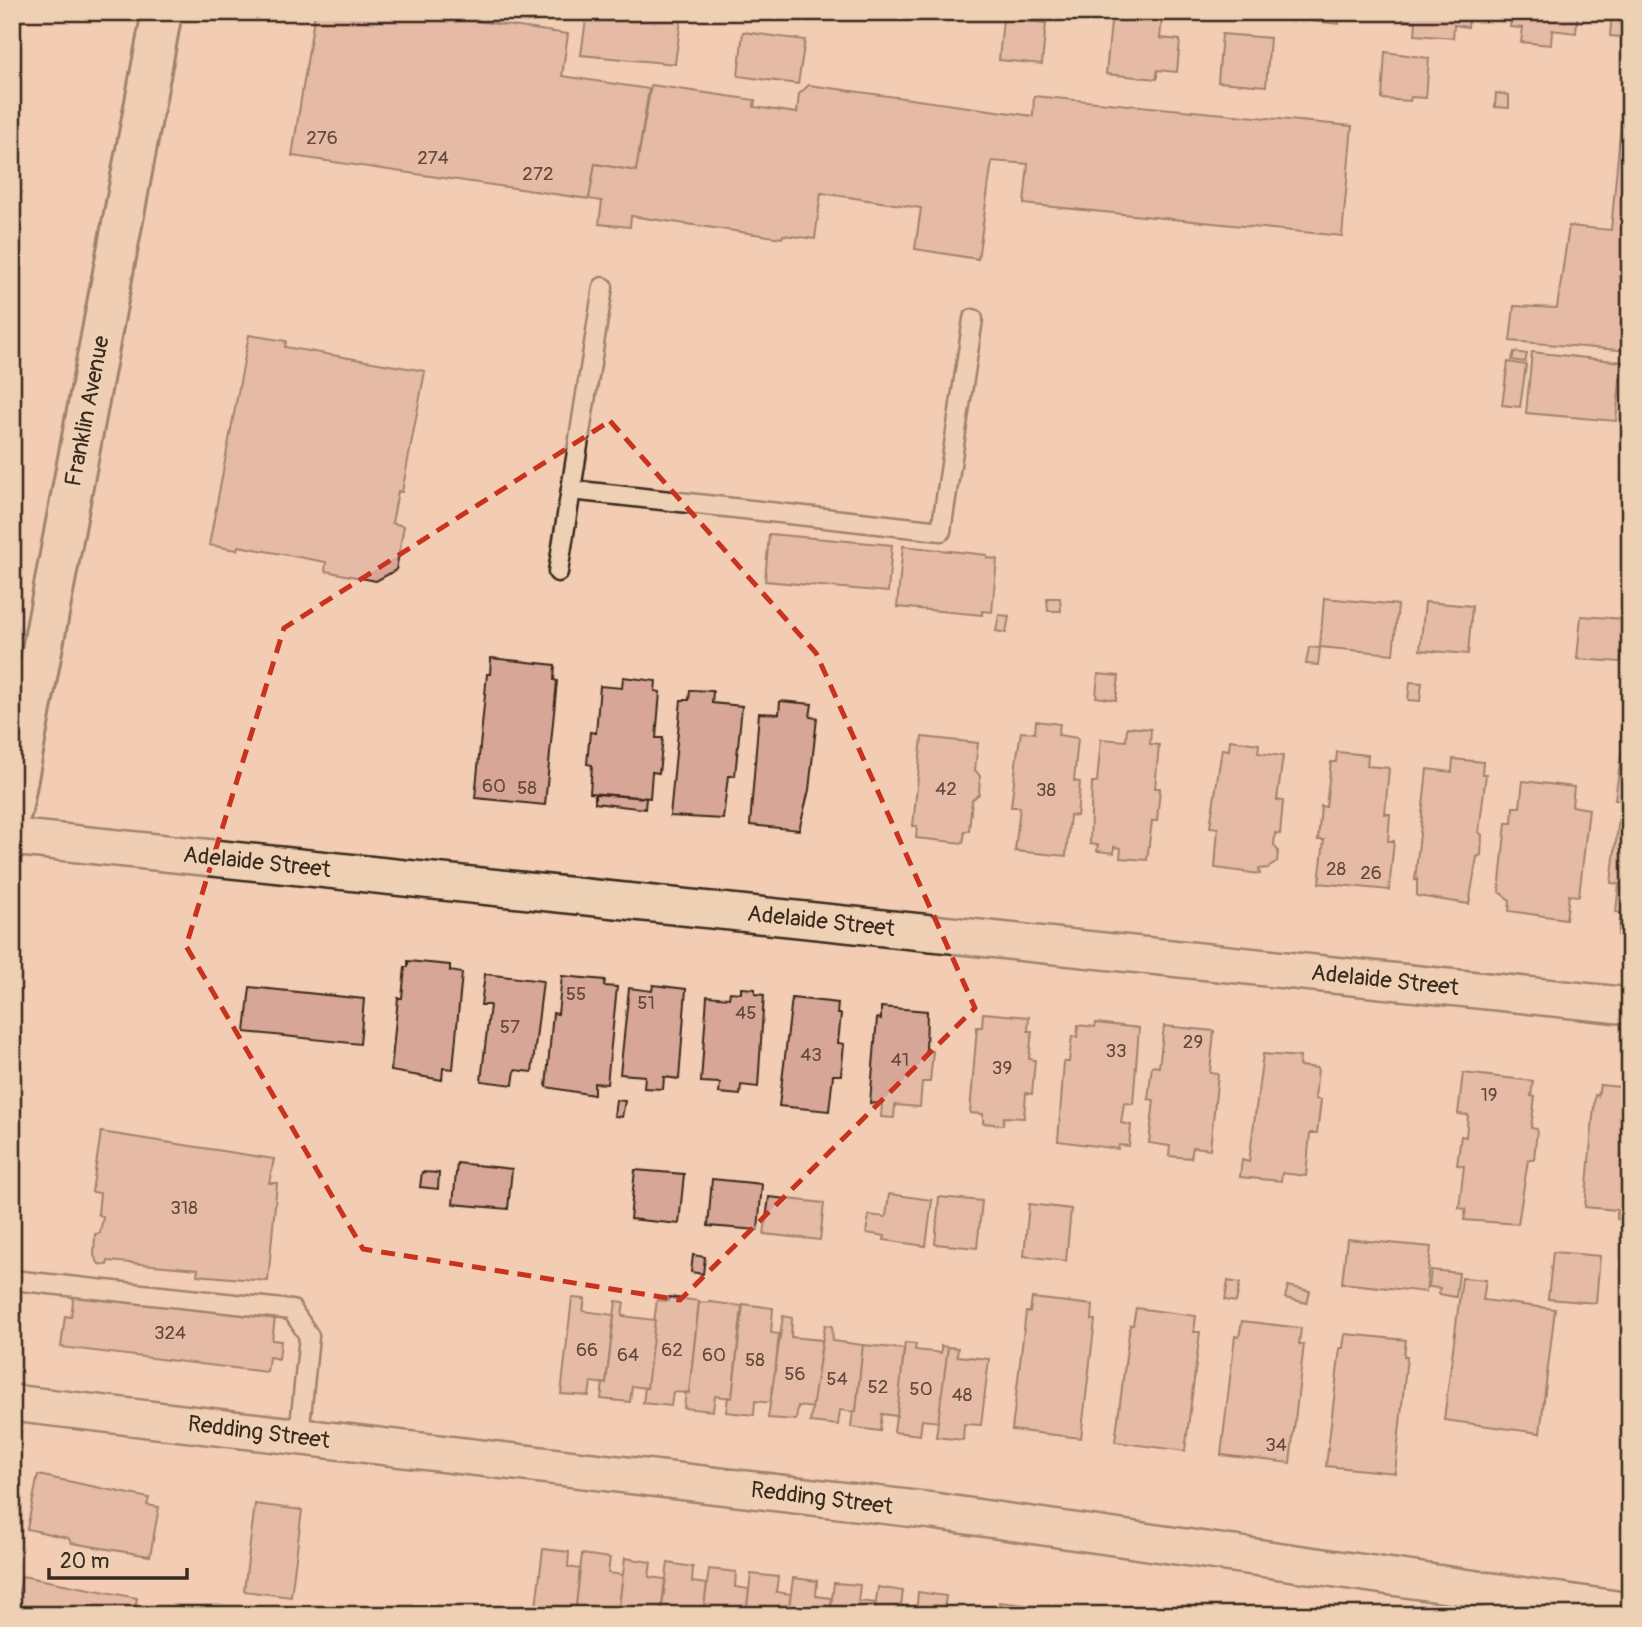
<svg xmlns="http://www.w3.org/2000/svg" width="1642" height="1627" font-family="Pangolin,sans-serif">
	<rect width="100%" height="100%" fill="#f2ccb3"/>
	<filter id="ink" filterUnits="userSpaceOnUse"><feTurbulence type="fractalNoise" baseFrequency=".0143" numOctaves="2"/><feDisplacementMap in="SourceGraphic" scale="14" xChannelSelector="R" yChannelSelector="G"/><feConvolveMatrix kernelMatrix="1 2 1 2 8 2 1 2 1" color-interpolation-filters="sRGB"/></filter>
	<g filter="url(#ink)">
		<!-- building -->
		<g fill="#d8a696" stroke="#3b2a1e" stroke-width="2">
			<polygon points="12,12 19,12 12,51"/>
			<polygon points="315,12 413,12 568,34 562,76 649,89 636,171 595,164 589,199 292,156"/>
			<polygon points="587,12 638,16 638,12 682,12 675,64 581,55"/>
			<polygon points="1112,12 1163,12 1160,38 1180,40 1177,72 1157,70 1157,79 1106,74"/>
			<polygon points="1364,12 1363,19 1339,17 1339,24 1312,21 1312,14 1302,13"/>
			<polygon points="1404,12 1469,12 1468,27 1454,25 1453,38 1415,35 1416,22 1403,20"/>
			<polygon points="1512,12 1578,12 1576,33 1552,30 1551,45 1521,42 1523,28 1510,27"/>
			<polygon points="1612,12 1630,12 1630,50 1621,49 1622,37 1610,36"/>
			<polygon points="1003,19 1046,23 1042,64 999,60"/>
			<polygon points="743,32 805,40 798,84 738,76"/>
			<polygon points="1222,34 1270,38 1266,86 1218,82"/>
			<polygon points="1385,52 1429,58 1426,98 1411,97 1410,101 1382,99"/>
			<polygon points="651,85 755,100 754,107 797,113 799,94 809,85 1033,116 1034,96 1352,126 1342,236 1024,204 1028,164 992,161 978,259 915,249 921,208 821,193 815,239 783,235 782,238 631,216 630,227 599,224 602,201 589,199 595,164 636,171"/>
			<polygon points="1496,93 1509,95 1509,108 1495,107"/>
			<polygon points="1621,123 1630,124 1630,351 1510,341 1514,306 1557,308 1569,226 1611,230"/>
			<polygon points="249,335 286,341 285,347 425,371 402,492 398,491 392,523 404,526 396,570 376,581 325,571 326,562 238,546 237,550 209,545"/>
			<polygon points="1514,352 1527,354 1525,362 1512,360"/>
			<polygon points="1532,352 1622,362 1616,421 1526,413"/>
			<polygon points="1508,362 1526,365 1520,407 1502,405"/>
			<polygon points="769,534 892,545 888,592 765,581"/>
			<polygon points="903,546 987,555 987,558 997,559 992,612 982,611 982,615 897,607"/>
			<polygon points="1047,598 1060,598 1061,611 1048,611"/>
			<polygon points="1324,598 1398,605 1393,654 1320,647"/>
			<polygon points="1425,602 1472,606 1468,654 1420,650"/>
			<polygon points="999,615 1009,616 1006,633 996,631"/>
			<polygon points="1581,616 1624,619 1621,662 1577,659"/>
			<polygon points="1309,647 1320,648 1318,665 1306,664"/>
			<polygon points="491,658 555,665 554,680 557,681 545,805 475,798 487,674 490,674"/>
			<polygon points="1098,674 1119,676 1116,700 1096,697"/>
			<polygon points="623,677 656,681 655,691 660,692 656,738 663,738 659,773 652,772 650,798 590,793 592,765 587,764 590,732 596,733 600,686 622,688"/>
			<polygon points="1410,682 1422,683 1420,701 1408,700"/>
			<polygon points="1630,682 1630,718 1625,717"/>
			<polygon points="690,690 713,691 712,703 742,706 735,776 728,776 723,819 670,816 681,700 689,700"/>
			<polygon points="780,701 812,704 810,717 817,718 809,790 799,830 750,825 759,713 779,714"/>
			<polygon points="1036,721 1060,724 1058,735 1078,738 1074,781 1080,782 1077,816 1070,815 1066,856 1015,851 1020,807 1011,807 1017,756 1021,732 1035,733"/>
			<polygon points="1127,727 1151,729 1150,744 1159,745 1155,788 1160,788 1157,821 1152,821 1147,860 1120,858 1121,848 1114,847 1114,853 1097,851 1098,845 1090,844 1092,782 1097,782 1101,739 1126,741"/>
			<polygon points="1625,728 1630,729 1630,936 1618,935 1621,913 1616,912 1619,884 1611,883 1621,800 1615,799"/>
			<polygon points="922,737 978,743 975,770 980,776 979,794 972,800 969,831 965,831 963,843 916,838 917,826 913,826"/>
			<polygon points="1230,740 1259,744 1258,753 1283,756 1277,800 1283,801 1280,834 1275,833 1274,845 1278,851 1277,862 1268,868 1259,869 1260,874 1215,868 1218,828 1210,827 1222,749 1229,750"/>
			<polygon points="1337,752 1368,755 1367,766 1389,768 1385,814 1390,814 1388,841 1394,841 1389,890 1319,883 1324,840 1318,840 1321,806 1326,807 1331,762 1336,762"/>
			<polygon points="1453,759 1483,762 1482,774 1486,774 1479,832 1482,835 1481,855 1477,857 1469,904 1417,896 1417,879 1415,880 1427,769 1452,772"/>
			<polygon points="1523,781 1574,787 1572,806 1589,809 1579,896 1569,895 1566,919 1509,911 1510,900 1499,892 1506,823 1512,823 1513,807 1520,807"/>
			<polygon points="595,794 646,798 645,809 595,803"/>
			<polygon points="408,961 450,965 450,971 462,973 453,1069 443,1068 442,1080 391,1071 398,998 402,998 405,967 408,967"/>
			<polygon points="485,974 543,981 532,1072 515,1070 513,1085 481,1081 490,1005 481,1005"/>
			<polygon points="562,976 605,980 604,986 617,987 607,1084 594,1083 594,1095 546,1087 553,1013 558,1014"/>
			<polygon points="653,985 686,989 679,1079 664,1077 663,1089 644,1088 645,1076 620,1074 629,988 652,991"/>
			<polygon points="250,987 364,999 360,1044 245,1032"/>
			<polygon points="741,988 755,989 755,994 764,995 758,1087 741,1085 740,1095 719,1093 720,1083 701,1082 707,996 729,998 730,992 741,993"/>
			<polygon points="792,998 838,1003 837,1014 841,1014 838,1043 844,1044 841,1075 833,1075 829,1111 779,1106"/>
			<polygon points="881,1007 927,1011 926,1051 933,1051 930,1082 922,1082 920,1107 895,1105 894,1118 881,1117 882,1104 870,1103 877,1018 881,1019"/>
			<polygon points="983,1013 1029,1017 1028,1031 1032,1031 1029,1059 1035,1060 1032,1094 1026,1093 1024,1118 1004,1117 1003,1125 983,1123 983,1114 970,1113 977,1027 982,1027"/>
			<polygon points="1096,1023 1139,1028 1133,1104 1124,1103 1121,1123 1131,1125 1129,1146 1119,1145 1118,1149 1058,1141 1064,1062 1069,1062 1072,1036 1077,1037 1078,1025 1095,1027"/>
			<polygon points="1164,1026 1214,1031 1210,1073 1218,1074 1210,1149 1193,1147 1191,1158 1169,1156 1170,1146 1149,1143 1154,1100 1148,1099 1152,1066 1159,1067"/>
			<polygon points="1263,1054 1300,1057 1299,1066 1318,1068 1315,1099 1321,1100 1317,1133 1310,1133 1306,1176 1282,1173 1281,1181 1240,1177 1242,1160 1249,1162"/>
			<polygon points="1463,1073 1533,1081 1531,1096 1535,1097 1531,1128 1537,1129 1534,1160 1528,1160 1518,1224 1464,1220 1466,1209 1459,1208 1464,1166 1457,1165 1461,1136 1466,1137 1468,1115 1458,1114"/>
			<polygon points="1600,1085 1630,1088 1630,1221 1617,1219 1617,1210 1585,1207 1595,1095 1598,1096"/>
			<polygon points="616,1100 625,1101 622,1117 614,1116"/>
			<polygon points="101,1132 274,1159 269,1183 277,1183 268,1281 197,1275 198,1269 108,1261 107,1265 99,1264 94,1256 95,1234 100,1233 103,1217 98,1214 100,1193 92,1192"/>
			<polygon points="457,1163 512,1169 508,1209 453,1204"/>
			<polygon points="635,1170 684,1174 679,1224 630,1219"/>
			<polygon points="422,1172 439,1173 438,1189 420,1187"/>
			<polygon points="712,1179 762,1184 758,1230 708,1226"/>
			<polygon points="889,1194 932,1200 926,1246 884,1240 885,1236 866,1233 869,1215 886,1217"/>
			<polygon points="769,1197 824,1203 820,1240 764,1234"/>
			<polygon points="939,1197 982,1201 977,1248 935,1244"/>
			<polygon points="1029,1204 1071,1209 1066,1261 1024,1256"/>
			<polygon points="1347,1239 1431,1247 1426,1292 1342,1283"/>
			<polygon points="1553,1252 1600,1256 1596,1303 1548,1299"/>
			<polygon points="693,1255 705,1257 703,1274 691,1272"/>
			<polygon points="1431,1270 1459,1273 1456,1297 1439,1294 1440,1288 1429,1287"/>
			<polygon points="1462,1278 1486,1280 1483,1300 1555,1309 1540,1433 1444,1420"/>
			<polygon points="1228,1281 1240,1283 1236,1302 1225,1300"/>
			<polygon points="1288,1286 1310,1291 1307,1303 1285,1298"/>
			<polygon points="74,1293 275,1318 272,1340 281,1341 279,1359 269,1357 267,1372 61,1347 65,1316 71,1317"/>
			<polygon points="669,1297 699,1301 689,1393 673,1392 671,1406 643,1403 657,1300 668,1301"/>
			<polygon points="572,1298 585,1299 583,1311 614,1315 606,1384 591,1382 589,1396 561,1394"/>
			<polygon points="1032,1298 1093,1305 1092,1320 1095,1320 1081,1438 1012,1430 1026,1312 1030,1312"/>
			<polygon points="616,1301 624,1302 622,1316 655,1320 647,1388 632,1386 630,1402 601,1399 603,1383 606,1384"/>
			<polygon points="710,1302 742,1306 732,1398 715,1396 713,1411 684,1408 686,1392 689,1393 699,1303"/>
			<polygon points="743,1304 773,1308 771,1333 779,1334 772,1403 755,1401 754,1415 726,1412 728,1397 732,1398"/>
			<polygon points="1136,1308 1196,1316 1194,1332 1200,1332 1185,1451 1115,1442 1130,1325 1133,1325"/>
			<polygon points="783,1316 792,1318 791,1337 822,1340 814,1408 798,1406 796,1420 768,1418"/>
			<polygon points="1242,1321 1301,1328 1299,1344 1304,1344 1290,1463 1221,1455 1235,1336 1239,1337"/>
			<polygon points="825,1325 832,1326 833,1341 863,1345 856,1412 840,1410 838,1425 810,1422"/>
			<polygon points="1345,1334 1406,1340 1404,1356 1407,1356 1395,1473 1326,1466 1340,1348 1343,1348"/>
			<polygon points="905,1343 916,1344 915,1350 941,1353 941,1346 948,1347 940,1422 922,1420 920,1435 894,1432"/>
			<polygon points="863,1345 904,1349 897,1416 882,1414 880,1431 851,1427 853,1411 856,1412"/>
			<polygon points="948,1347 958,1348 957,1356 989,1359 981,1425 964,1424 963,1440 936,1437"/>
			<polygon points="38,1475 149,1498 147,1505 159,1507 150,1556 72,1543 68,1538 27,1529"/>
			<polygon points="255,1504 302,1510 291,1597 244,1591"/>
			<polygon points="543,1549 569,1552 568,1567 580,1569 575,1615 535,1615"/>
			<polygon points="582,1554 610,1558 608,1573 623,1575 618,1615 575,1615"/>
			<polygon points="625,1558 651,1562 649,1577 665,1579 661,1615 618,1615"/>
			<polygon points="668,1563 693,1567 692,1582 707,1584 703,1615 661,1615"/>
			<polygon points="709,1569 736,1572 735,1587 749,1589 746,1615 703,1615"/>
			<polygon points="751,1574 778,1577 776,1592 791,1594 788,1615 746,1615"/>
			<polygon points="22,1576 137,1598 134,1615 14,1615"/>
			<polygon points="793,1578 817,1581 816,1596 832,1598 830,1615 788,1615"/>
			<polygon points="834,1583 860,1585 858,1601 876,1603 874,1615 830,1615"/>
			<polygon points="878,1587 903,1591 901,1606 917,1608 916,1615 874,1615"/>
			<polygon points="918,1592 946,1596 944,1610 959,1612 959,1615 916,1615"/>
			<polygon points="999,1602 1049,1608 1048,1615 997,1615"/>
		</g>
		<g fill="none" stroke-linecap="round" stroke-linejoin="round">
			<!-- lane casing -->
			<g stroke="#3b2a1e" stroke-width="23">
				<g id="lane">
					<polyline points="571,490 941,531 973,319"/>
					<polyline points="558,572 603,287"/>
					<polyline points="12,1280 292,1310 309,1336 299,1436"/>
				</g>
			</g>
			<!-- street casing -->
			<g stroke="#3b2a1e" stroke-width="40">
				<g id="street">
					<polyline points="12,837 1630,1006"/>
					<polyline points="12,1403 933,1511 1630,1611"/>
				</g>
			</g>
			<!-- secondary casing -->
			<g stroke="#3b2a1e" stroke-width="44">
				<polyline id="secondary" points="12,810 162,12"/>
			</g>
			<!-- lane -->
			<use href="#lane" stroke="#eed1b4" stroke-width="18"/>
			<!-- street -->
			<use href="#street" stroke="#eed1b4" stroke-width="35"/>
			<!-- secondary -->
			<use href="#secondary" stroke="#eed1b4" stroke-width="38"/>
		</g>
	</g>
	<!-- marked area -->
	<path d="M0 0H1642V1627H0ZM 610,421 L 816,653 L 975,1008 L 680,1300 L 363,1249 L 186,946 L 284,628 Z" fill="#f2ccb3" fill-opacity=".55" fill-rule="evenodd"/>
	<path fill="none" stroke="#c8321e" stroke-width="5" stroke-dasharray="14 9" stroke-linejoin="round" d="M 610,421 L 816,653 L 975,1008 L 680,1300 L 363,1249 L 186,946 L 284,628 Z"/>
	<g text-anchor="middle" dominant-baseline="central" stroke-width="7" stroke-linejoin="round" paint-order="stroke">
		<!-- number labels -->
		<g font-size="19" fill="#62493c">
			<text x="322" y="138">276</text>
			<text x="433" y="158">274</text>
			<text x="538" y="174">272</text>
			<text x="494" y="786">60</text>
			<text x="527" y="788">58</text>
			<text x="946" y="789">42</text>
			<text x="1046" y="790">38</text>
			<text x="1336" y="869">28</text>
			<text x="1371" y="873">26</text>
			<text x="576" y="994">55</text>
			<text x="646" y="1003">51</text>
			<text x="746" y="1013">45</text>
			<text x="510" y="1027">57</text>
			<text x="1193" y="1042">29</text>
			<text x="1116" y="1051">33</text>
			<text x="811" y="1055">43</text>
			<text x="900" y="1060">41</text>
			<text x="1002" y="1068">39</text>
			<text x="1489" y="1095">19</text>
			<text x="184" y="1208">318</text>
			<text x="170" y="1333">324</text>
			<text x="587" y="1350">66</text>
			<text x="672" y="1350">62</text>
			<text x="628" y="1355">64</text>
			<text x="714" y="1355">60</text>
			<text x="755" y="1360">58</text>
			<text x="795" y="1374">56</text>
			<text x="837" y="1379">54</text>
			<text x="878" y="1387">52</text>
			<text x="921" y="1389">50</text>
			<text x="962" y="1395">48</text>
			<text x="1276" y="1445">34</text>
		</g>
		<!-- street labels -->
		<g font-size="23" fill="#3b2a1e" stroke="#eed1b4">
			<text transform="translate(87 411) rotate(-79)">Franklin Avenue</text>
			<text transform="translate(257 862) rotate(6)">Adelaide Street</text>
			<text transform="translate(821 921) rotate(6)">Adelaide Street</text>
			<text transform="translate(1385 980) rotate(6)">Adelaide Street</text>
			<text transform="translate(259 1432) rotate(7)">Redding Street</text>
			<text transform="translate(822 1498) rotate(7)">Redding Street</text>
		</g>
	</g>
	<!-- margin -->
	<rect width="1642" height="1627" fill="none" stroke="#eed1b4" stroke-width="42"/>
	<rect x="21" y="21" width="1600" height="1585" fill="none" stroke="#3b2a1e" stroke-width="2.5" filter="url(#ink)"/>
	<!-- scale -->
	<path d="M49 1568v10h138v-10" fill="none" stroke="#3b2a1e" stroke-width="3.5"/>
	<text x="60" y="1568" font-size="21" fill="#3b2a1e" stroke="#eed1b4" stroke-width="5" paint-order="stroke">20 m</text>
</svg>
